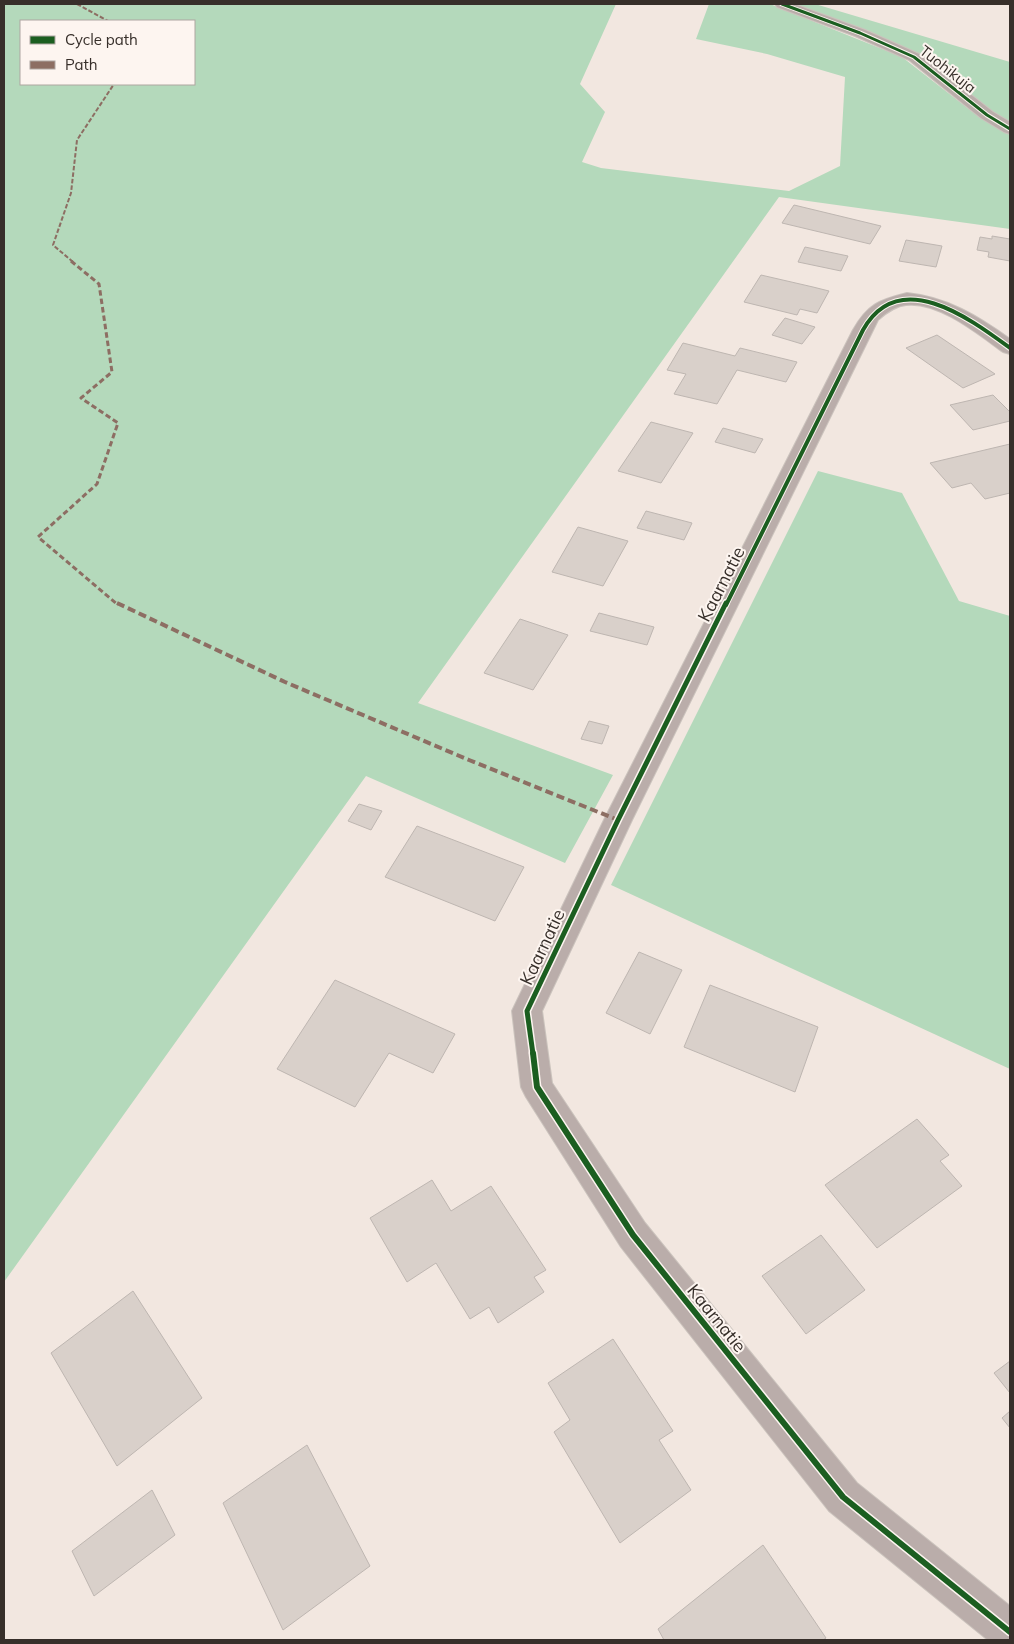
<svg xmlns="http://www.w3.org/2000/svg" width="1014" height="1644" font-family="Mulish,sans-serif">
	<rect width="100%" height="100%" fill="#f2e7e0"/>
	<!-- forest -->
	<g fill="#b4d9bb" fill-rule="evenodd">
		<path d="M 4,4 L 616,4 L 580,84 L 605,112 L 582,162 L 601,168 L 789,191 L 840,166 L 845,77 L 767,54 L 696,39 L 709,4 L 770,4 L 902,57 L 979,117 L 1010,135 L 1010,229 L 779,197 L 418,703 L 613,775 L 565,863 L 366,776 L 4,1282 ZM 21,21 L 194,21 L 194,84 L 21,84 Z"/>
		<polygon points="795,4 815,4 1010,62 1010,122 991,111 920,54"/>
		<polygon points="818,471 902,493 959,601 1010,616 1010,1069 611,885"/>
	</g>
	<!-- building -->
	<g fill="#d9d0ca" stroke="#beb6b1">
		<polygon points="794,205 881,226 870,244 782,223"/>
		<polygon points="992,236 1010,239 1010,261 988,257 989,252 977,250 980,237 992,239"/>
		<polygon points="906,240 942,246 936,267 899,261"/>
		<polygon points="805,247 848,256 841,271 798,262"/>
		<polygon points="761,275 813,287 829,291 817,313 800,309 797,315 744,302"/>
		<polygon points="785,318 815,327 802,344 772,335"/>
		<polygon points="937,335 995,374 963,388 906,348"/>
		<polygon points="683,343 735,356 740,348 797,362 786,382 737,370 717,404 674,394 686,374 667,370"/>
		<polygon points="993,395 1010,412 1010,421 973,430 950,405"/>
		<polygon points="651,422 693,433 661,483 618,471"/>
		<polygon points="723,428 763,439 755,453 715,442"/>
		<polygon points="1010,444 1010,493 985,499 971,483 952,488 930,463"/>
		<polygon points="646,511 692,523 684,540 637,528"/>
		<polygon points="578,527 628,541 603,586 552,572"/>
		<polygon points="599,613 654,627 647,645 590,631"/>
		<polygon points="520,619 568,635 533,690 484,673"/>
		<polygon points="589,721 609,726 602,744 581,739"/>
		<polygon points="359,804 382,811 371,830 348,821"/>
		<polygon points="417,826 524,867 495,921 385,877"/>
		<polygon points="639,952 682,970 650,1034 606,1013"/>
		<polygon points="335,980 455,1034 433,1073 389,1053 355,1107 277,1069"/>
		<polygon points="710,985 818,1027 795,1092 684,1047"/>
		<polygon points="917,1119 949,1155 940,1161 962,1186 877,1248 825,1185"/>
		<polygon points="432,1180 451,1211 491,1186 546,1270 534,1277 544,1292 498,1323 489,1307 470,1319 436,1263 407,1282 370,1218"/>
		<polygon points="821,1235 865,1290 806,1334 762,1276"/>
		<polygon points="133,1291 202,1398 117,1466 51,1353"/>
		<polygon points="613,1339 673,1431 659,1440 691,1490 620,1543 554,1432 570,1420 548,1383"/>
		<polygon points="1010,1361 1010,1393 994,1373"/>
		<polygon points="1010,1411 1010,1428 1002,1418"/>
		<polygon points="307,1445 370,1566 283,1630 223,1503"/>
		<polygon points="152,1490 175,1535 94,1596 72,1551"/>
		<polygon points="763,1545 826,1638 823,1640 664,1640 658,1629"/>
	</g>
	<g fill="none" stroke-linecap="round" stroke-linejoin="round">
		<!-- street casing -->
		<g stroke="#cbc3bd" stroke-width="2">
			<g id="street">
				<polygon points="775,4 794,4 865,30 919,54 993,112 1010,122 1010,134 1004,132 981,118 909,60 855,36 777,7"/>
				<path d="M 907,293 C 947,297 978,316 1010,339 L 1010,354 L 1003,352 C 978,334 938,301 906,305 C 895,306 886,313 878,320 L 632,820 L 542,1011 L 552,1083 L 645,1223 L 857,1483 L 1010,1606 L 1010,1640 L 988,1640 L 829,1511 L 621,1247 L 526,1097 L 521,1087 L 512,1011 L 604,820 L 853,330 C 868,304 879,300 907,293 Z"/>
			</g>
		</g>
		<!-- street -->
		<use href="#street" fill="#baadaa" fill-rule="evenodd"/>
		<!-- quiet-far2 -->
		<g stroke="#8d6e63" stroke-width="2" stroke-dasharray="4.5 2" stroke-linecap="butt">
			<polyline points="77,4 108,21"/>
			<polyline points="73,262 53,245 71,193 77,140 114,84"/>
		</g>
		<!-- quiet-far1 -->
		<polyline stroke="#8d6e63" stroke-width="3" stroke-dasharray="5.5 3" stroke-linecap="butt" points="71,261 99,284 112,372 81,398 118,423 97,484 38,537 118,605"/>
		<!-- quiet -->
		<polyline stroke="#8d6e63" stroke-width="4" stroke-dasharray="8 4" stroke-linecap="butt" points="117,603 285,682 469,760 618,820"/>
		<!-- cycleway-far3 casing -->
		<g stroke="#fdf5f0" stroke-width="5">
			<polyline id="cycleway-far3" points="782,4 860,33 914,57 987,115 1010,129"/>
		</g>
		<!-- cycleway-far2 casing -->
		<g stroke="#fdf5f0" stroke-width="6">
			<path id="cycleway-far2" d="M 726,605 L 863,330 C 899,266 969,318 1010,348"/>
		</g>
		<!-- cycleway-far1 casing -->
		<g stroke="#fdf5f0" stroke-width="8">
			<polyline id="cycleway-far1" points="533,1054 527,1011 618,820 726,603"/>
		</g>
		<!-- cycleway casing -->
		<g stroke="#fdf5f0" stroke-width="9">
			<polyline id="cycleway" points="533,1053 537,1087 633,1235 843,1497 1010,1632"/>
		</g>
		<!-- cycleway-far3 -->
		<use href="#cycleway-far3" stroke="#1b5e20" stroke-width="3"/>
		<!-- cycleway-far2 -->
		<use href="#cycleway-far2" stroke="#1b5e20" stroke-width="4"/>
		<!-- cycleway-far1 -->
		<use href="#cycleway-far1" stroke="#1b5e20" stroke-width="5"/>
		<!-- cycleway -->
		<use href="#cycleway" stroke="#1b5e20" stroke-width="6"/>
	</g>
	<g text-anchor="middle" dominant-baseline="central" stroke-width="4" stroke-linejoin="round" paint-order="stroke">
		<!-- far-street labels -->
		<g font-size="15" fill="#372f2a" stroke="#fdf5f0">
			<text transform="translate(948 69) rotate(38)">Tuohikuja</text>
		</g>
		<!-- street labels -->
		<g font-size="18" fill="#372f2a" stroke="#fdf5f0">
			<text transform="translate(721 584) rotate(-63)">Kaarnatie</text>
			<text transform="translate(542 947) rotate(-65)">Kaarnatie</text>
			<text transform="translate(717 1318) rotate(51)">Kaarnatie</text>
		</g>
	</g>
	<!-- border -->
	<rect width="1014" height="1644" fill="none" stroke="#372f2a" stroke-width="10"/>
	<!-- legend -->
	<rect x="20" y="20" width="175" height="65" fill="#fdf5f0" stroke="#aea6a1"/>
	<rect x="30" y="36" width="25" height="8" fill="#1b5e20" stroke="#aea6a1"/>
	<text x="65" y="45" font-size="15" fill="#372f2a">Cycle path</text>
	<rect x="30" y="61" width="25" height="8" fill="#8d6e63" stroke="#aea6a1"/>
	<text x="65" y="70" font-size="15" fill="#372f2a">Path</text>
</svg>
